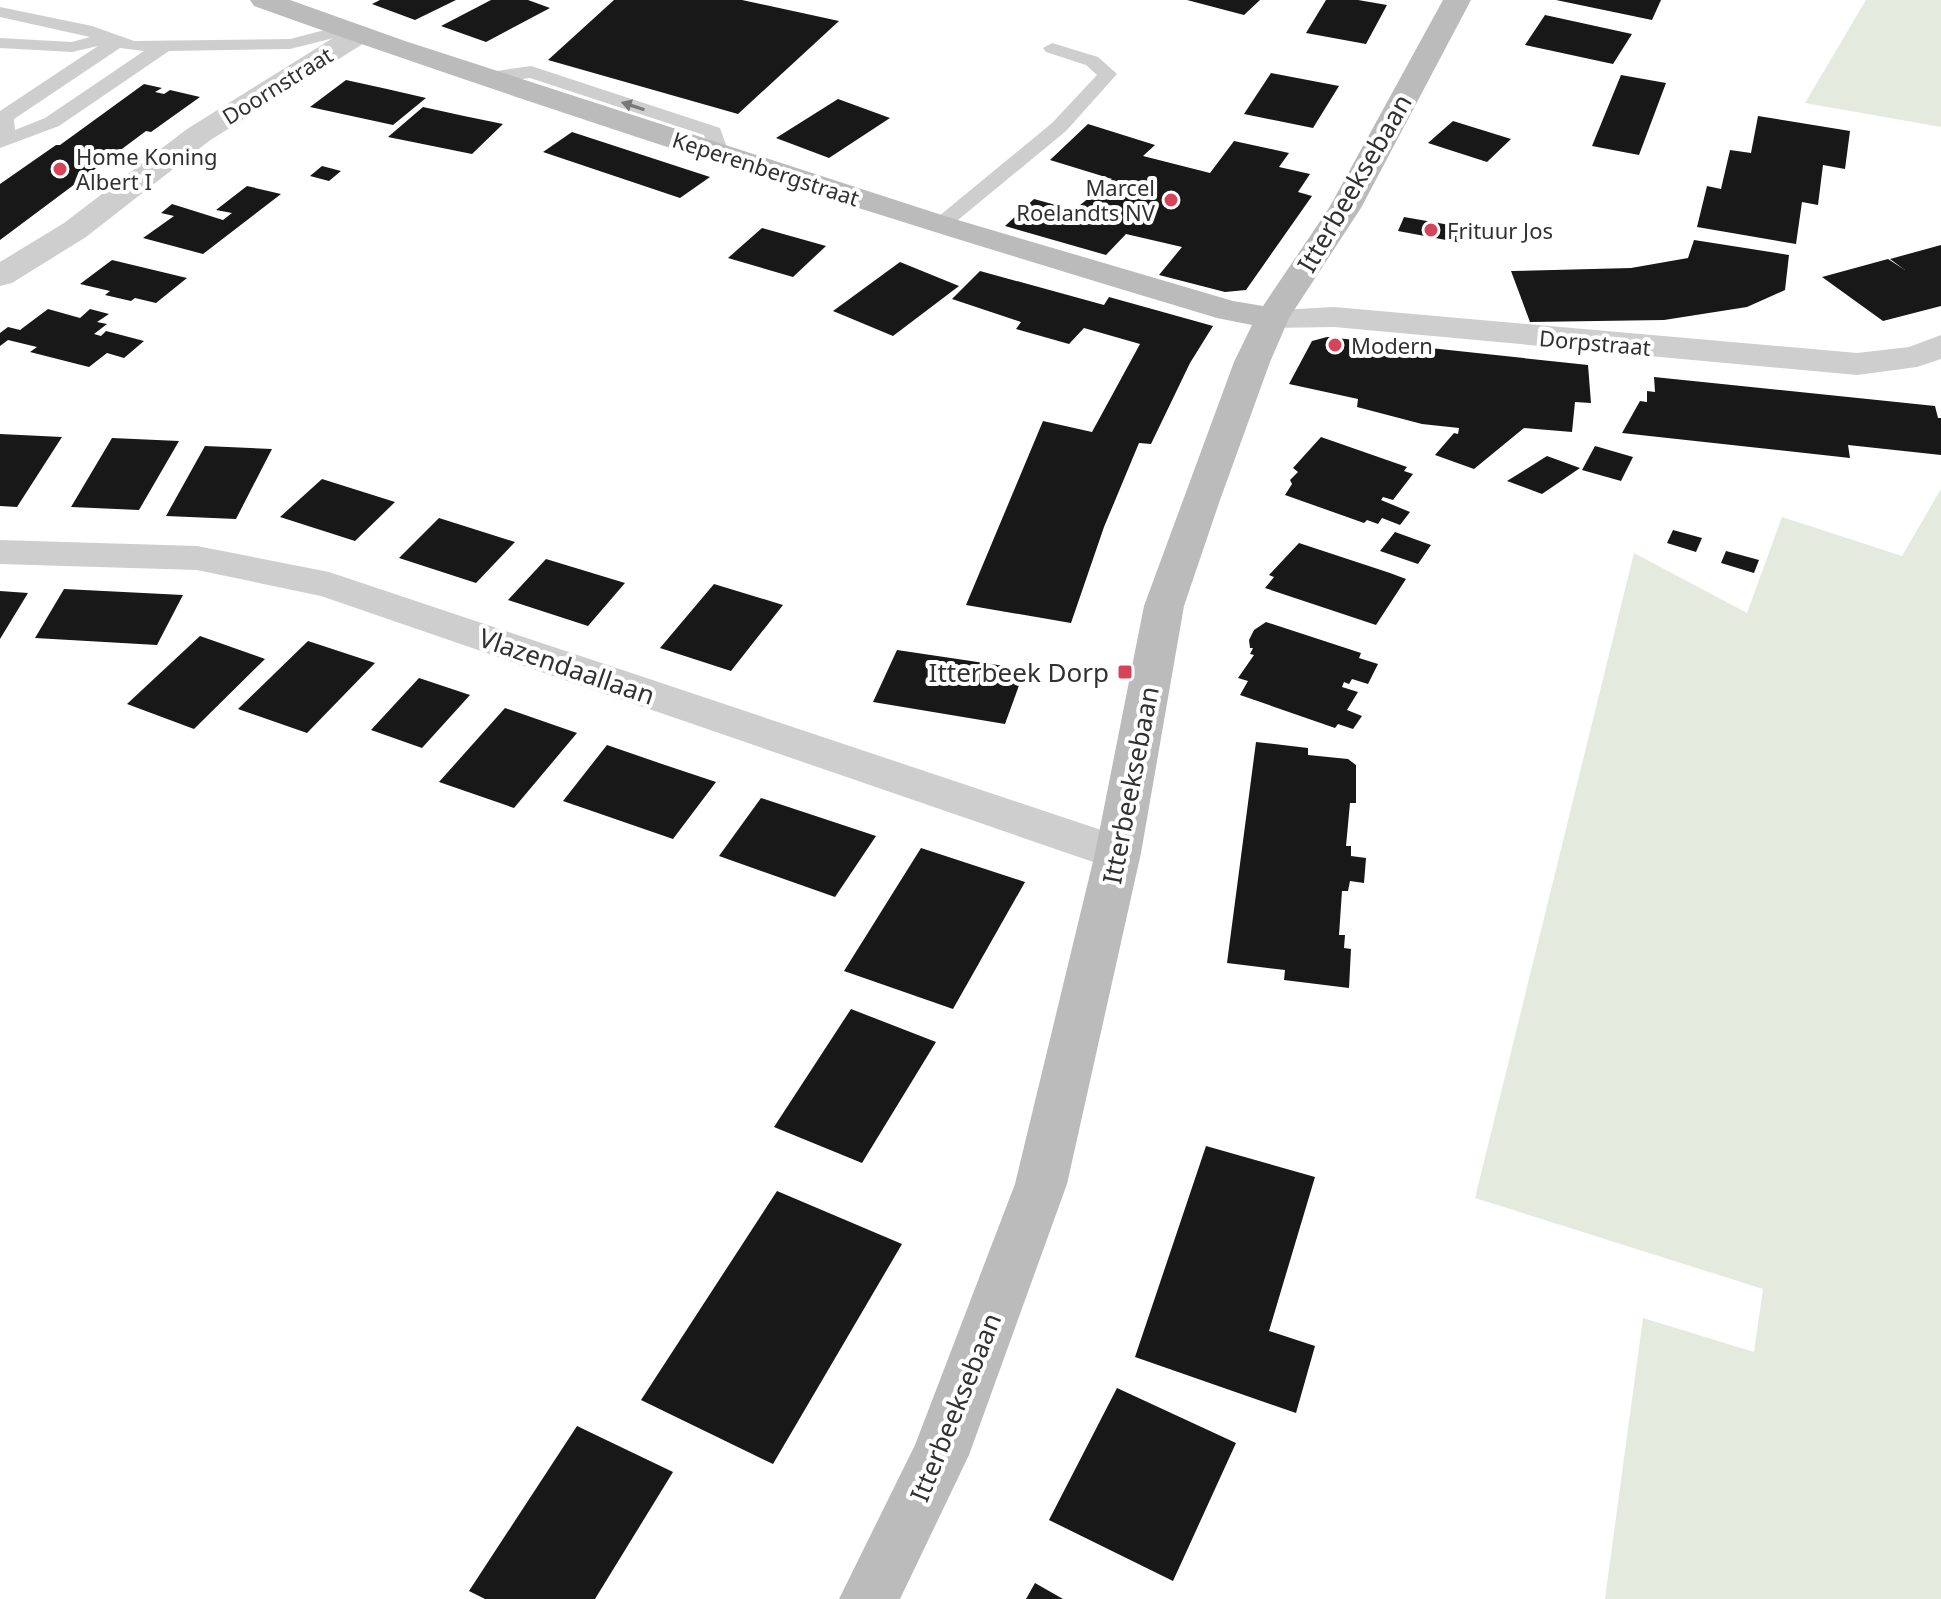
<svg xmlns="http://www.w3.org/2000/svg" width="1941" height="1599" font-family="'Noto Sans',sans-serif">
	<rect width="100%" height="100%" fill="#fff"/>
	<!-- green -->
	<g fill="#e5eade">
		<polygon points="1866,0 1941,0 1941,127 1805,103"/>
		<polygon points="1941,489 1941,1599 1605,1599 1643,1318 1754,1352 1763,1289 1475,1198 1634,553 1747,613 1782,517 1902,556"/>
	</g>
	<!-- building -->
	<g fill="#181818">
		<polygon points="380,0 456,0 415,20 372,4"/>
		<polygon points="491,0 528,0 550,8 486,42 441,26"/>
		<polygon points="614,0 742,0 839,21 738,114 548,60"/>
		<polygon points="1187,0 1260,0 1244,15"/>
		<polygon points="1326,0 1358,0 1387,5 1366,44 1306,33"/>
		<polygon points="1556,0 1661,0 1652,20"/>
		<polygon points="1545,15 1632,34 1613,64 1525,45"/>
		<polygon points="1271,73 1339,86 1313,128 1244,114"/>
		<polygon points="1621,75 1666,83 1639,155 1592,146"/>
		<polygon points="346,80 387,89 426,98 393,125 310,107"/>
		<polygon points="144,84 162,88 155,92 164,94 170,90 200,97 151,132 146,131 0,240 0,184 56,145 60,145"/>
		<polygon points="838,99 890,118 829,158 776,138"/>
		<polygon points="423,107 464,116 503,124 472,154 388,137"/>
		<polygon points="1758,116 1850,131 1845,169 1823,165 1818,205 1802,202 1796,244 1697,227 1707,186 1721,189 1730,150 1751,153"/>
		<polygon points="1453,121 1511,139 1487,162 1428,143"/>
		<polygon points="1088,124 1155,145 1143,156 1210,173 1234,141 1289,153 1279,167 1310,174 1298,192 1312,196 1246,290 1225,292 1159,275 1182,247 1126,234 1106,255 1005,226 1034,199 1074,210 1112,179 1050,160"/>
		<polygon points="572,132 710,177 680,198 543,152"/>
		<polygon points="322,166 341,171 329,181 310,176"/>
		<polygon points="247,186 281,194 203,254 143,238 174,216 161,213 172,204 223,220 232,213 216,210"/>
		<polygon points="1404,217 1467,228 1462,243 1398,231"/>
		<polygon points="762,228 826,246 793,277 728,258"/>
		<polygon points="1694,240 1789,255 1785,290 1747,307 1664,320 1530,322 1511,271 1631,268 1688,258"/>
		<polygon points="1941,245 1941,306 1883,321 1822,277 1888,259 1905,270 1890,259"/>
		<polygon points="112,260 187,278 156,303 135,298 131,301 105,295 110,291 80,284"/>
		<polygon points="900,262 959,286 893,336 833,311"/>
		<polygon points="980,271 1104,305 1109,297 1213,326 1190,363 1151,444 1139,443 1104,527 1071,623 966,605 1043,421 1092,432 1140,344 1084,328 1069,344 1016,329 1021,322 952,299"/>
		<polygon points="48,309 80,318 90,309 109,314 97,322 107,324 94,334 101,336 106,331 144,341 124,358 107,353 89,367 30,352 37,347 8,340 0,346 0,333 8,327 20,330"/>
		<polygon points="1327,337 1588,365 1591,403 1575,402 1572,432 1524,428 1474,469 1435,455 1454,433 1458,434 1459,428 1422,424 1357,407 1358,399 1289,384 1312,341"/>
		<polygon points="1654,377 1935,406 1938,418 1941,418 1941,455 1848,445 1850,458 1622,433 1640,401 1647,402 1647,391 1655,392"/>
		<polygon points="0,434 62,437 17,507 0,506"/>
		<polygon points="1321,437 1407,467 1404,471 1413,474 1393,500 1383,497 1381,500 1410,512 1400,525 1382,518 1378,524 1367,520 1364,523 1285,495 1292,484 1290,480 1298,472 1293,468"/>
		<polygon points="112,438 179,441 139,510 71,507"/>
		<polygon points="205,446 272,449 236,519 166,516"/>
		<polygon points="1595,446 1633,457 1621,481 1582,470"/>
		<polygon points="1547,456 1580,468 1542,494 1507,481"/>
		<polygon points="322,479 395,502 355,541 280,517"/>
		<polygon points="439,518 515,542 476,583 399,558"/>
		<polygon points="1673,530 1702,538 1696,552 1667,543"/>
		<polygon points="1395,532 1431,545 1418,564 1380,551"/>
		<polygon points="1299,543 1390,573 1406,579 1376,625 1265,588 1274,577 1269,575"/>
		<polygon points="1726,551 1759,560 1754,573 1721,563"/>
		<polygon points="546,559 625,583 588,626 508,600"/>
		<polygon points="714,584 783,605 731,671 660,648"/>
		<polygon points="64,589 183,595 157,645 35,638"/>
		<polygon points="0,591 28,593 0,639"/>
		<polygon points="1266,622 1361,653 1359,658 1378,664 1368,684 1352,679 1349,684 1344,682 1342,687 1358,692 1347,710 1362,716 1353,729 1338,724 1335,728 1240,695 1248,681 1238,678 1254,655 1250,654 1253,648 1250,648 1249,640 1254,630"/>
		<polygon points="200,636 265,659 194,729 127,704"/>
		<polygon points="308,641 375,663 307,733 238,709"/>
		<polygon points="897,650 1025,669 1005,724 873,702"/>
		<polygon points="419,678 470,695 422,748 371,730"/>
		<polygon points="505,708 577,733 514,808 439,782"/>
		<polygon points="1256,742 1308,748 1308,755 1348,759 1356,765 1356,803 1350,803 1346,846 1351,846 1351,856 1366,858 1364,883 1350,881 1348,891 1342,891 1339,935 1345,935 1344,948 1351,949 1349,988 1284,980 1285,970 1227,963"/>
		<polygon points="607,745 662,764 716,782 673,839 563,801"/>
		<polygon points="761,798 876,836 835,897 719,856"/>
		<polygon points="921,848 1025,882 953,1009 844,971"/>
		<polygon points="851,1009 936,1042 862,1163 774,1127"/>
		<polygon points="1206,1146 1315,1177 1269,1331 1315,1346 1296,1413 1135,1357"/>
		<polygon points="777,1191 902,1244 773,1464 641,1400"/>
		<polygon points="1117,1388 1236,1443 1173,1581 1049,1520"/>
		<polygon points="577,1426 673,1472 595,1599 485,1599 469,1591"/>
		<polygon points="1035,1583 1063,1599 1026,1599"/>
	</g>
	<g fill="none" stroke-linecap="round" stroke-linejoin="round">
		<!-- lane -->
		<g fill="#cecece" fill-rule="evenodd">
			<path d="M 0,7 L 92,26 L 134,41 L 290,39 L 344,25 L 353,30 L 350,34 L 290,49 L 169,51 L 59,126 L 0,148 L 0,111 L 98,46 L 72,52 L 0,48 L 0,38 L 72,42 L 90,37 L 0,17 ZM 120,48 L 144,51 L 45,118 L 15,130 L 14,119 Z"/>
			<polygon points="1052,43 1098,57 1117,74 1066,131 947,229 933,229 930,225 933,221 1052,123 1097,75 1086,65 1046,52 1043,48"/>
			<polygon points="531,66 720,128 729,153 726,157 712,157 704,135 530,78 490,84 481,78 490,72"/>
		</g>
		<!-- street -->
		<g fill="#cecece" fill-rule="evenodd">
			<polygon points="359,26 369,28 373,34 369,40 209,141 86,237 12,283 0,286 0,262 64,223 187,129 349,28"/>
			<polygon points="1334,307 1857,353 1909,347 1941,335 1941,359 1917,367 1857,375 1334,327 1272,328 1260,325 1255,318 1260,311"/>
			<polygon points="0,540 197,546 329,572 1134,841 1141,853 1134,865 1118,870 1102,865 321,596 197,570 0,564"/>
		</g>
		<!-- secondary -->
		<path fill="#bbb" fill-rule="evenodd" d="M 250,0 L 290,0 L 405,41 L 951,218 L 1233,301 L 1263,306 L 1329,208 L 1443,0 L 1471,0 L 1361,208 L 1289,318 L 1270,362 L 1220,500 L 1184,606 L 1141,853 L 1067,1184 L 969,1455 L 900,1599 L 839,1599 L 915,1445 L 1015,1184 L 1095,853 L 1144,606 L 1234,362 L 1252,325 L 1217,318 C 894,221 572,120 254,6 Z"/>
	</g>
	<!-- one-way arrows -->
	<defs><path id="oneway-solid" d="M-6-.8H1V-3.2L6.5 0L1 3.2V.8H-6Z" transform="scale(2)"/></defs>
	<use fill="#787878" href="#oneway-solid" transform="translate(633 106) rotate(-162)"/>
	<!-- markers -->
	<g fill="#d74459" stroke="#fff" stroke-width="3">
		<circle cx="60" cy="169" r="8"/>
		<circle cx="1171" cy="200" r="8"/>
		<circle cx="1431" cy="230" r="8"/>
		<circle cx="1335" cy="345" r="8"/>
		<rect x="1117" y="664" width="16" height="16" rx="4"/>
	</g>
	<g text-anchor="middle" dominant-baseline="central" stroke-width="8" stroke-linejoin="round" paint-order="stroke">
		<!-- far-street labels -->
		<g font-size="22" fill="#313131" stroke="#fff">
			<text transform="translate(277 85) rotate(-32)">Doornstraat</text>
			<text transform="translate(766 168) rotate(18)">Keperenbergstraat</text>
			<text transform="translate(1595 342) rotate(5)">Dorpstraat</text>
		</g>
		<!-- far-poi labels -->
		<g font-size="22" fill="#313131" stroke="#fff" text-anchor="start">
			<text x="76" y="156">Home Koning<tspan x="76" dy="25">Albert I</tspan></text>
			<text x="1155" y="187" text-anchor="end">Marcel<tspan x="1155" dy="25">Roelandts NV</tspan></text>
			<text x="1447" y="230">Frituur Jos</text>
			<text x="1351" y="345">Modern</text>
		</g>
		<!-- street labels -->
		<g font-size="26" fill="#313131" stroke="#fff">
			<text transform="translate(1354 183) rotate(-60)">Itterbeeksebaan</text>
			<text transform="translate(567 666) rotate(19)">Vlazendaallaan</text>
			<text transform="translate(1130 785) rotate(-79)">Itterbeeksebaan</text>
			<text transform="translate(955 1407) rotate(-68)">Itterbeeksebaan</text>
		</g>
		<!-- poi labels -->
		<g font-size="26" fill="#313131" stroke="#fff" text-anchor="end">
			<text x="1109" y="672">Itterbeek Dorp</text>
		</g>
	</g>
</svg>
